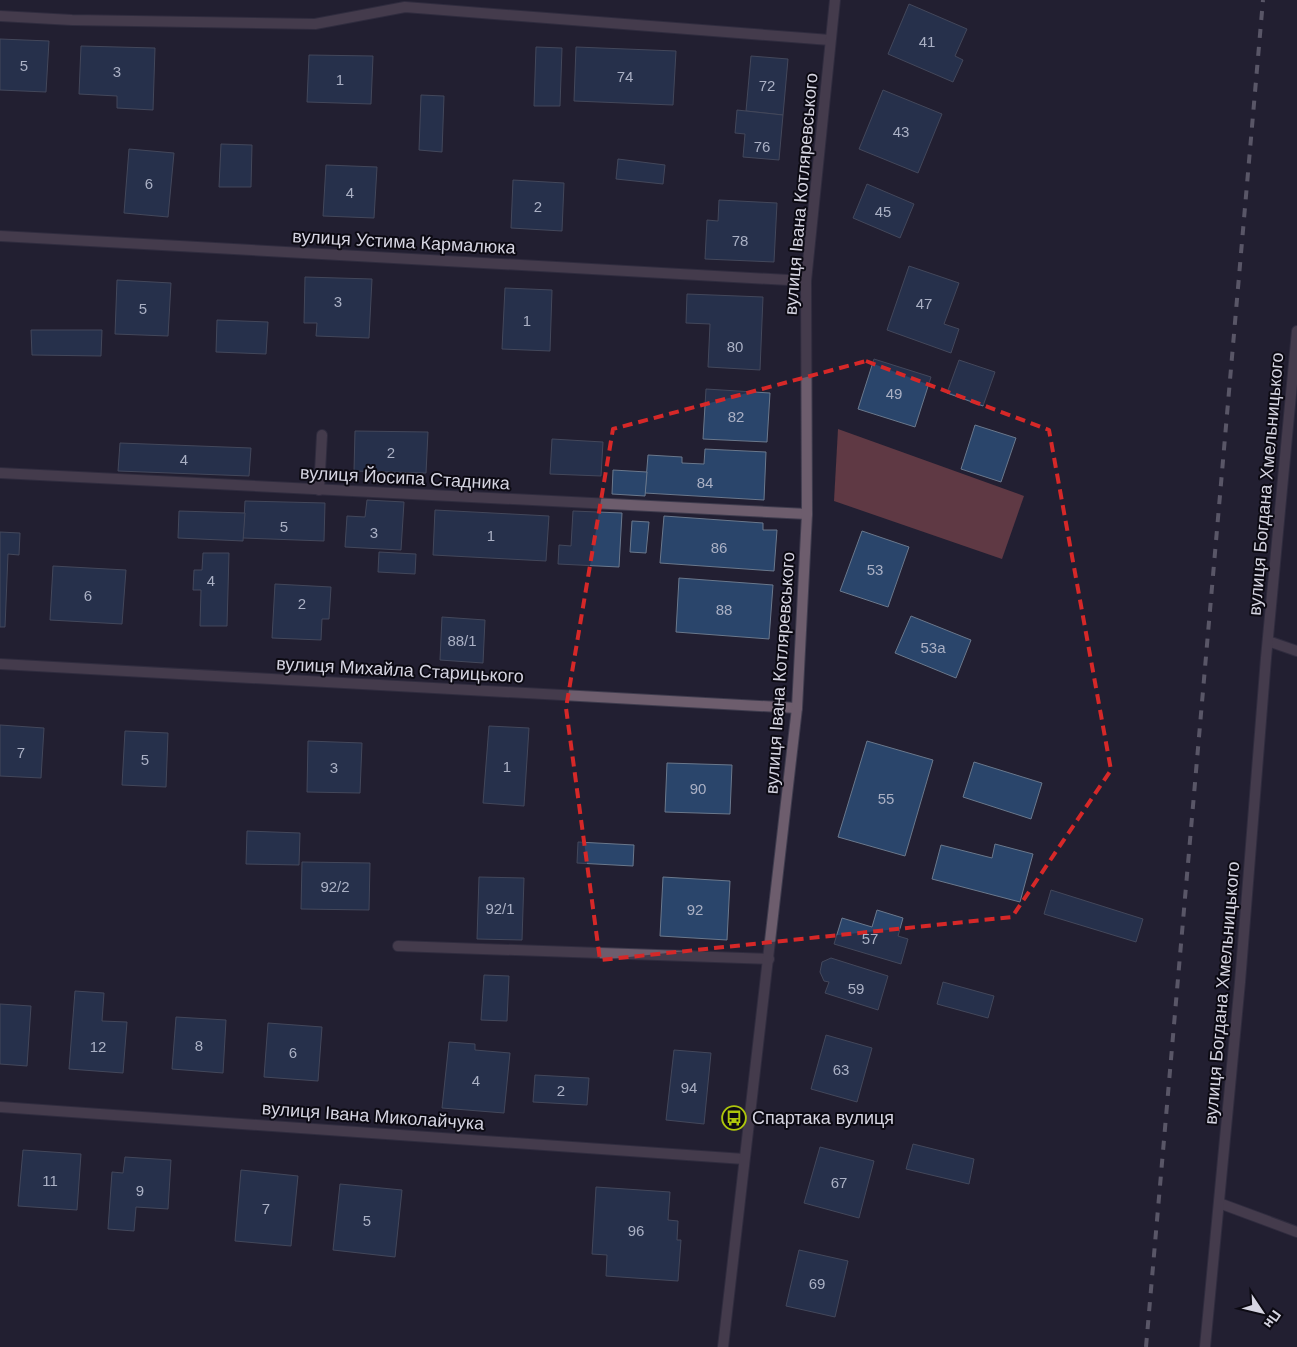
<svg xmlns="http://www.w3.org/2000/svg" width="1297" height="1347" font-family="Helvetica,sans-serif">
	<rect width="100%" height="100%" fill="#221f32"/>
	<!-- green -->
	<polygon fill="#5f3944" points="838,429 1024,496 1002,559 834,501"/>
	<!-- building -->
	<g fill="#2a456b" stroke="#6a788c">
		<polygon points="909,4 967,29 955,56 963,60 953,82 888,54"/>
		<polygon points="0,39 49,41 46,92 0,90"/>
		<polygon points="81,46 155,48 153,110 117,108 117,96 79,94"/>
		<polygon points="536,47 562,48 560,106 534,106"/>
		<polygon points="576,47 676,51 673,105 574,101"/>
		<polygon points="309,55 373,56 371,104 307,102"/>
		<polygon points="751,56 788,59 783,115 746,111"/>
		<polygon points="883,90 942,114 918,173 859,149"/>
		<polygon points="421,95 444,96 442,152 419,150"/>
		<polygon points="737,110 783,115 779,160 743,157 745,134 735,133"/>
		<polygon points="221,144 252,145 251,187 219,187"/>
		<polygon points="129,149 174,153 168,217 124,213"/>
		<polygon points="618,159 665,165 663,184 616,179"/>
		<polygon points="326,165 377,167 374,218 323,216"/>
		<polygon points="513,180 564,183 562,231 511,228"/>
		<polygon points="867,184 914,204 900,238 853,218"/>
		<polygon points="719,200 777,203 774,262 705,259 707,220 718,221"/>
		<polygon points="909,266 959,283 944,324 959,329 951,353 887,330"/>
		<polygon points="305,277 372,279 369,338 316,336 317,323 304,323"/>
		<polygon points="117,280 171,283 168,336 115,334"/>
		<polygon points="505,288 552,290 550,351 502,349"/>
		<polygon points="687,294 763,297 760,370 708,367 710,324 686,323"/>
		<polygon points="217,320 268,322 266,354 216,352"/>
		<polygon points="31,330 102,330 101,356 32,355"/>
		<polygon points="874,359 931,377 915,427 858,409"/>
		<polygon points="959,360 995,372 983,406 947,393"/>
		<polygon points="706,389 770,393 767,442 703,439"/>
		<polygon points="975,425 1016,438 1001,482 961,469"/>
		<polygon points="355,431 428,432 426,473 354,471"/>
		<polygon points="552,439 603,442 601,476 550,474"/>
		<polygon points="120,443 251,448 249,476 118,471"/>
		<polygon points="705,449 766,452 764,500 645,493 648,455 682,457 682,463 704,464"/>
		<polygon points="613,470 647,472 645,496 612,494"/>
		<polygon points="367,500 404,502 401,550 345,547 347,516 365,517"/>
		<polygon points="245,501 325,503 324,541 243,538"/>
		<polygon points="435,510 549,516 546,561 433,555"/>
		<polygon points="179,511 245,513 243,541 178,538"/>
		<polygon points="573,511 622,513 619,567 558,564 559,545 571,546"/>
		<polygon points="664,516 763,523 763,530 777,530 774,571 660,563"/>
		<polygon points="632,521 649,522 646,553 630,552"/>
		<polygon points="862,531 909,547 888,607 840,591"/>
		<polygon points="0,532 20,533 19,555 8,554 5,627 0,627"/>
		<polygon points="379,552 416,554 415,574 378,572"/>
		<polygon points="203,553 229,553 227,626 200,626 201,590 193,590 194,570 202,570"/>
		<polygon points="53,566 126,570 122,624 50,620"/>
		<polygon points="679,578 773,585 769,639 676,632"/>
		<polygon points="275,584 331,587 329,619 322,619 321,640 272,638"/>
		<polygon points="911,616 971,640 956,678 895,653"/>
		<polygon points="442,617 485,620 483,663 440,660"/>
		<polygon points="0,725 44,728 41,778 0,776"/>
		<polygon points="489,726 529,728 524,806 483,803"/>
		<polygon points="125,731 168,733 166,787 122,785"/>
		<polygon points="308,741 362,743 360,793 307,792"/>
		<polygon points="867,741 933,760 905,856 838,837"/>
		<polygon points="974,762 1042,783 1031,819 963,797"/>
		<polygon points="667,763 732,765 730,814 665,812"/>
		<polygon points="247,831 300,833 299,865 246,864"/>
		<polygon points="578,842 634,845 633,866 577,863"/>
		<polygon points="995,844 1033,854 1020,902 932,879 941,845 992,858"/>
		<polygon points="302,862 370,863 369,910 301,909"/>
		<polygon points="479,877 524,878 522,940 477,939"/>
		<polygon points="663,877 730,881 727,940 660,936"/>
		<polygon points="1051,890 1143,919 1136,942 1044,914"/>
		<polygon points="877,910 903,918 898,936 908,939 901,964 834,944 842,918 872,927"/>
		<polygon points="831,958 888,976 878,1010 825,993 829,982 824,981 820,972 822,962"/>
		<polygon points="484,975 509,976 507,1021 481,1020"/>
		<polygon points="943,982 994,996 988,1018 937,1004"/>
		<polygon points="75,991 104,993 102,1021 127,1022 123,1073 69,1069"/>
		<polygon points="0,1004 31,1006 27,1066 0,1064"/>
		<polygon points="176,1017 226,1020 223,1073 172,1069"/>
		<polygon points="268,1023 322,1027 318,1081 264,1077"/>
		<polygon points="826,1035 872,1048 857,1102 811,1089"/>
		<polygon points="449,1042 475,1044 475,1050 510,1053 504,1113 442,1108"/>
		<polygon points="674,1050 711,1053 704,1124 666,1120"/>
		<polygon points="535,1075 589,1078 587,1105 533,1102"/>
		<polygon points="913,1144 974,1159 969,1184 906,1169"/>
		<polygon points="820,1147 874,1161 859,1218 804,1203"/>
		<polygon points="23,1150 81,1154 77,1210 18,1206"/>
		<polygon points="125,1157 171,1160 168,1209 136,1207 134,1231 108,1229 112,1172 123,1173"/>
		<polygon points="241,1170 298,1176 291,1246 235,1241"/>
		<polygon points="340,1184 402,1190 395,1257 333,1250"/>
		<polygon points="596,1187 670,1192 668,1220 678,1221 677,1240 681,1240 678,1281 606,1276 607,1255 592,1254"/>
		<polygon points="799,1250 848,1261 835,1317 786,1306"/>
	</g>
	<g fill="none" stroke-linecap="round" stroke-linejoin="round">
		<!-- lane casing -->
		<g stroke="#3f3c4e" stroke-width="12">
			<g id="lane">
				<polyline points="319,490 322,435"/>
				<polyline points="398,946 769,959"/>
				<polyline points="1219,1203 1297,1232"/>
			</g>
		</g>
		<!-- street casing -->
		<g stroke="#3f3c4e" stroke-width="12">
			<g id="street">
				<polyline points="0,16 72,20 315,24 405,7 830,40"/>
				<polyline points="0,236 806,281"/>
				<polyline points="0,473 807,514"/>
				<polyline points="1268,641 1297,651"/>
				<polyline points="0,664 797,708"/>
				<polyline points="0,1107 744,1159"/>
				<polyline points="723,1347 797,708 807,514 806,281 835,0"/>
				<polyline points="1205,1347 1240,982 1266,658 1297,331"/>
			</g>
		</g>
		<!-- lane -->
		<use href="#lane" stroke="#6d5d6d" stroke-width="10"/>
		<!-- street -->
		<use href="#street" stroke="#6d5d6d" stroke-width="10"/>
		<!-- rail -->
		<polyline stroke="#9b99a8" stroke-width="4" stroke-dasharray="9 9" stroke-linecap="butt" points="1146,1347 1263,0"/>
	</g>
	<!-- marked area -->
	<path d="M0 0H1297V1347H0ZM 866,361 L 1049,430 L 1111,770 L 1012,917 L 600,960 L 566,708 L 613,429 Z" fill="#221f32" fill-opacity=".55" fill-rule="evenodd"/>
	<path fill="none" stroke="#d62828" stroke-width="4" stroke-dasharray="10 6" stroke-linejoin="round" d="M 866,361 L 1049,430 L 1111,770 L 1012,917 L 600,960 L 566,708 L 613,429 Z"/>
	<!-- icons -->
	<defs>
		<g id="bus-ring" transform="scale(1.25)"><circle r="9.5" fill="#0c0a13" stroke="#aec60c" stroke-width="1.5"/><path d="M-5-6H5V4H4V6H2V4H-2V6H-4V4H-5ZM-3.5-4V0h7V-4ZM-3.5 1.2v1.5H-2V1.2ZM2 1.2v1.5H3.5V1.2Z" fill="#aec60c"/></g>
	</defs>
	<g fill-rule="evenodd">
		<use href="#bus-ring" x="734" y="1118"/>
	</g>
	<g text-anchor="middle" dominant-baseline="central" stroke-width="4" stroke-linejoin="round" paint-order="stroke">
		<!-- number labels -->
		<g font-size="15" fill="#aab0c4">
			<text x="927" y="41">41</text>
			<text x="24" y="65">5</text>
			<text x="117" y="71">3</text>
			<text x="625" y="76">74</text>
			<text x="340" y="79">1</text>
			<text x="767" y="85">72</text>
			<text x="901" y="131">43</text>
			<text x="762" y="146">76</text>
			<text x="149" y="183">6</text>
			<text x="350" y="192">4</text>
			<text x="538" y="206">2</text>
			<text x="883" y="211">45</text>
			<text x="740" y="240">78</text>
			<text x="338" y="301">3</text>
			<text x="924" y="303">47</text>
			<text x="143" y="308">5</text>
			<text x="527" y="320">1</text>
			<text x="735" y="346">80</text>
			<text x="894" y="393">49</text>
			<text x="736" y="416">82</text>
			<text x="391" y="452">2</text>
			<text x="184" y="459">4</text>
			<text x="705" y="482">84</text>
			<text x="284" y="526">5</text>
			<text x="374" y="532">3</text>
			<text x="491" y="535">1</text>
			<text x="719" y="547">86</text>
			<text x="875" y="569">53</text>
			<text x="211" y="580">4</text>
			<text x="88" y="595">6</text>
			<text x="302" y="603">2</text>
			<text x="724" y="609">88</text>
			<text x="462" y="640">88/1</text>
			<text x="933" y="647">53а</text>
			<text x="21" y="752">7</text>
			<text x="145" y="759">5</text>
			<text x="507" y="766">1</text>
			<text x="334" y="767">3</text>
			<text x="698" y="788">90</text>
			<text x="886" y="798">55</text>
			<text x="335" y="886">92/2</text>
			<text x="500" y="908">92/1</text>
			<text x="695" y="909">92</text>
			<text x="870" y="938">57</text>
			<text x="856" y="988">59</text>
			<text x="199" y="1045">8</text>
			<text x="98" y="1046">12</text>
			<text x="293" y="1052">6</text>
			<text x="841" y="1069">63</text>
			<text x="476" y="1080">4</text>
			<text x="689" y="1087">94</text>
			<text x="561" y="1090">2</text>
			<text x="50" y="1180">11</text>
			<text x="839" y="1182">67</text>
			<text x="140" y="1190">9</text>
			<text x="266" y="1208">7</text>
			<text x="367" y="1220">5</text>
			<text x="636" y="1230">96</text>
			<text x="817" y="1283">69</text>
		</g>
		<!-- street labels -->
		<g font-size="18" fill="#d5d4e1" stroke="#0c0a13">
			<text transform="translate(801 194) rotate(-85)">вулиця Івана Котляревського</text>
			<text transform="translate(404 242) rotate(3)">вулиця Устима Кармалюка</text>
			<text transform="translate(405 478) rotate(3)">вулиця Йосипа Стадника</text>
			<text transform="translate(1266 484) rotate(-85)">вулиця Богдана Хмельницького</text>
			<text transform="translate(400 670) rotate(3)">вулиця Михайла Старицького</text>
			<text transform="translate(780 673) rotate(-86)">вулиця Івана Котляревського</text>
			<text transform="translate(1222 993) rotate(-85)">вулиця Богдана Хмельницького</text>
			<text transform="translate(373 1116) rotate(4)">вулиця Івана Миколайчука</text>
		</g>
		<!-- poi labels -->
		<g font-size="18" fill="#d5d4e1" stroke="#0c0a13" text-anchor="start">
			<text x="752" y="1118">Спартака вулиця</text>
		</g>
	</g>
	<!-- north arrow -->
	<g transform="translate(1262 1312) rotate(125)" stroke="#0c0a13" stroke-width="4" paint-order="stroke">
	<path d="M0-4L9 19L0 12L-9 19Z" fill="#d5d4e1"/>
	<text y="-8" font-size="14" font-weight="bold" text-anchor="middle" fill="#d5d4e1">Пн</text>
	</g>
</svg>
